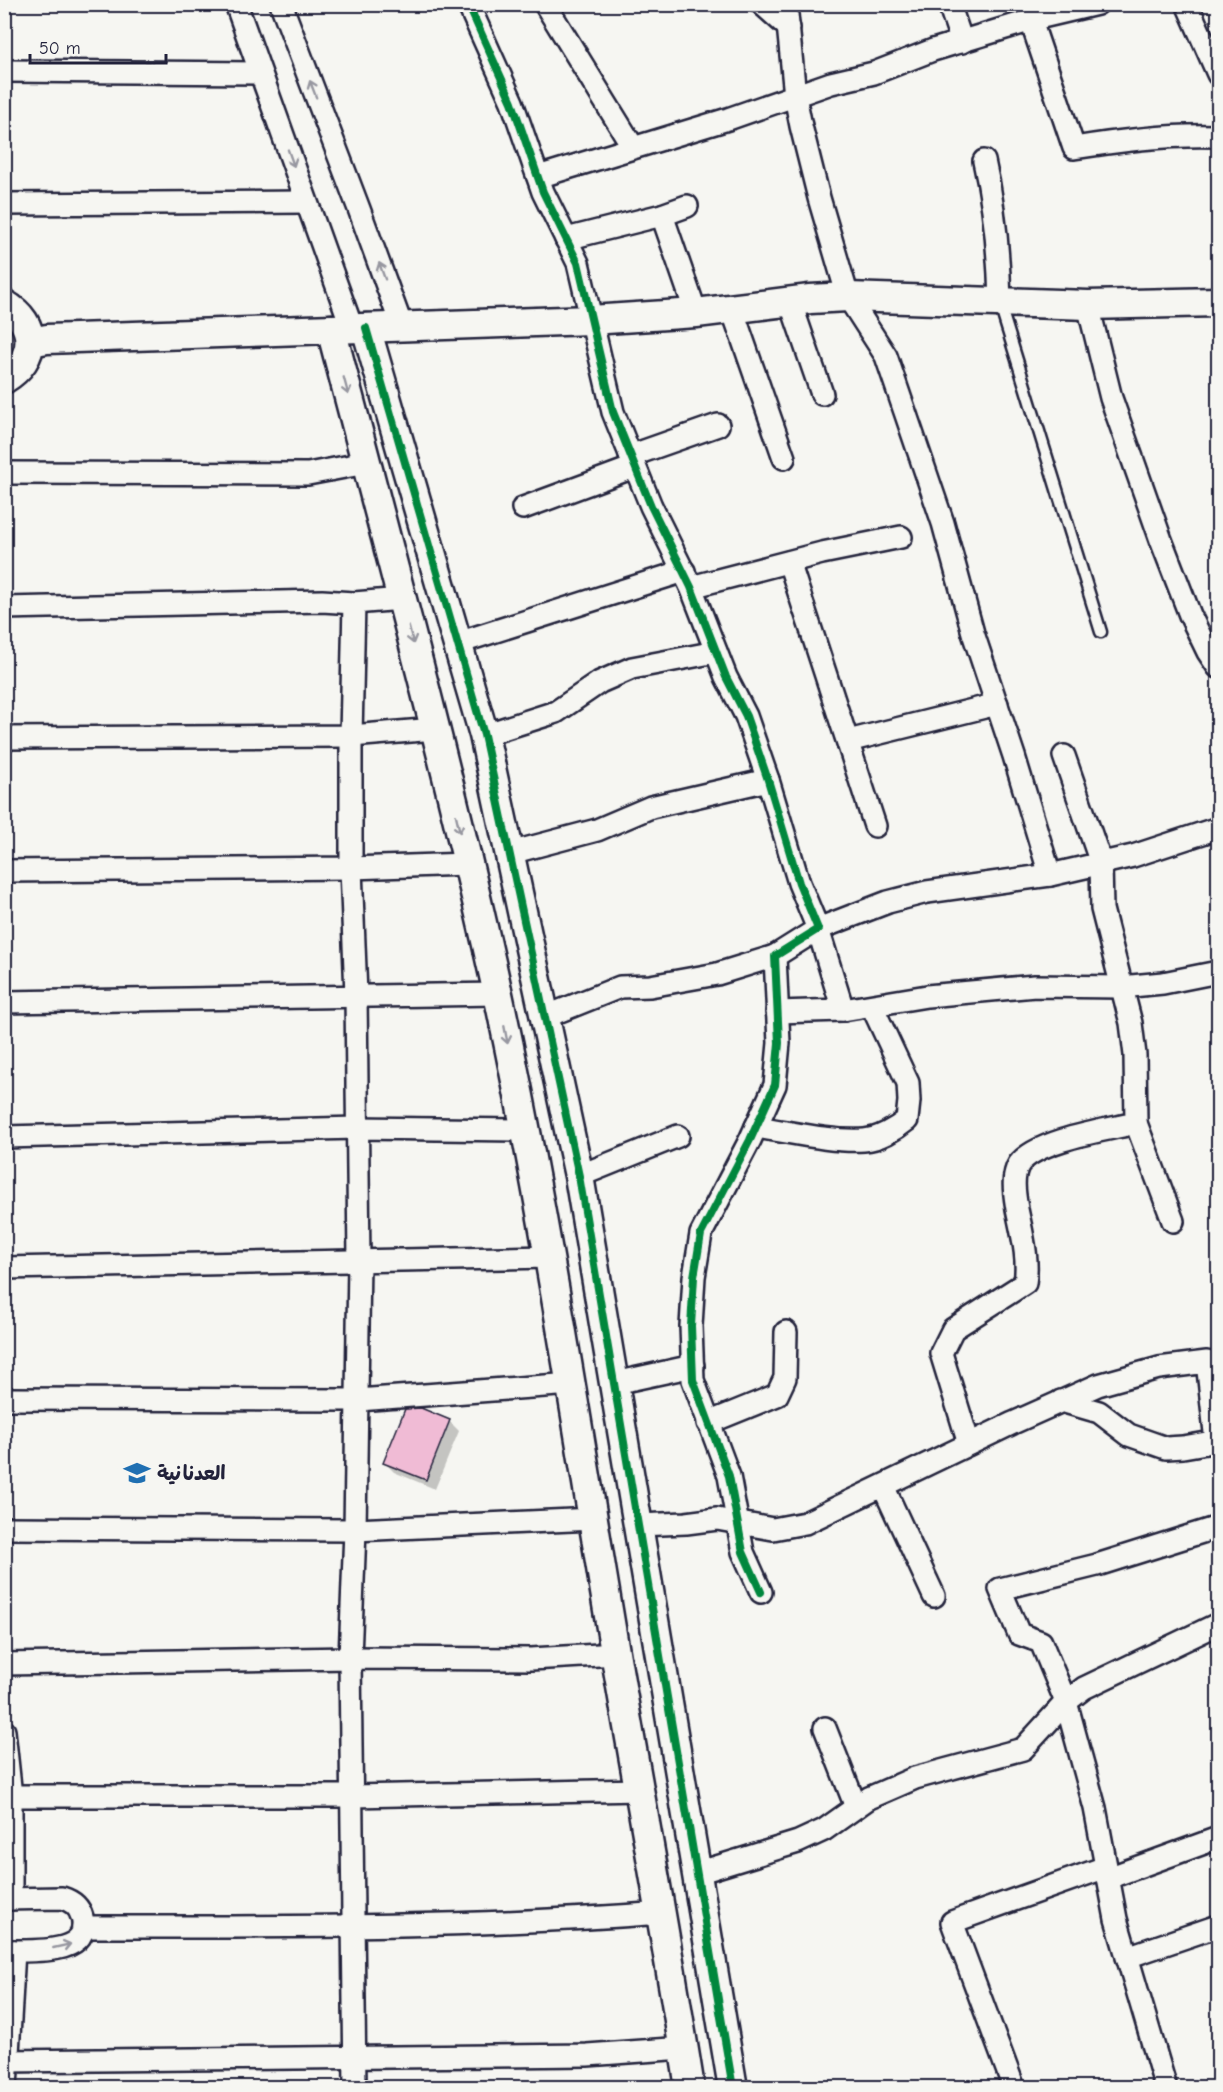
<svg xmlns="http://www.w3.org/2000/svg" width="1223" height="2092" font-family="'Comic Neue','Playpen Sans Arabic',sans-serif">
	<rect width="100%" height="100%" fill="#f6f6f2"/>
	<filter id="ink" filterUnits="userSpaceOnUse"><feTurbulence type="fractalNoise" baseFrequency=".0167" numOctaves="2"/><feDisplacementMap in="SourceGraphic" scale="12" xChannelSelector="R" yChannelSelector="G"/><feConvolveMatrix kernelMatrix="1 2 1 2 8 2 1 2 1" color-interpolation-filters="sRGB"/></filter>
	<g filter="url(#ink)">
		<!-- shadow -->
		<polygon fill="#0003" points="421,1410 450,1422 459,1431 435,1489 394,1472 384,1462"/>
		<!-- building -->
		<polygon fill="#f0bbd5" stroke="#22223b" stroke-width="1.5" points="421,1408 450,1420 426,1480 383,1463 405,1409"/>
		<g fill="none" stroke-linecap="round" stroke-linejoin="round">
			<!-- lane casing -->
			<g stroke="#22223b" stroke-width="15">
				<polyline id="lane" points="1000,305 1101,632"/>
			</g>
			<!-- street casing -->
			<g stroke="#22223b" stroke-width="26">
				<g id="street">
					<polyline points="236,4 352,328"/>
					<polyline points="281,4 359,209 402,327"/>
					<polyline points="468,4 512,102 543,192 578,263 613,412 651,506 691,587 726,677 746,716 768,780 799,883 818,929 775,956 779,1043 775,1085 750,1140 701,1234 694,1277 691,1326 693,1380 729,1476 743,1552 761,1592"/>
					<polyline points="545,4 633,147"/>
					<polyline points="762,4 789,28"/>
					<polyline points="786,4 795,96 801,126 819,198 848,297 886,356 943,523 973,633 1014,756 1050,875"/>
					<polyline points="949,4 962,42"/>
					<polyline points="1187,4 1218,74"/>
					<path d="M 1031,21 L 1074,148 C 1122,140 1170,134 1218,136"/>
					<polyline points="4,71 260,73"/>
					<path d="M 984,161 C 995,208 999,255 1000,303"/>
					<polyline points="538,177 728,119 831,83 874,73 933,50 1042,17 1097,4"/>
					<polyline points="4,204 306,202"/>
					<polyline points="662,215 696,313"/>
					<polyline points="566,239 662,215 687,206"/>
					<polyline points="790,301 822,394"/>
					<polyline points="1088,305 1111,398 1161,540 1190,615 1208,652 1218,667"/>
					<polyline points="732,309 784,458"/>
					<polyline points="630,456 718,425"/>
					<polyline points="4,473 308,474 366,463"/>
					<polyline points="523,508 634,467"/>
					<polyline points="789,562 875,826"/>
					<polyline points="691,587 822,553 901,537"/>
					<polyline points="354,603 351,736 351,868 356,995 359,1261 355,1530 350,1658 355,2088"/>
					<polyline points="4,608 322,601 354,603 402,599"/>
					<polyline points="458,643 684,571"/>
					<polyline points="484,735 556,712 600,682 632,668 716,652"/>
					<polyline points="4,738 351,736 435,729"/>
					<polyline points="848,741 997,704"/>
					<polyline points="510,853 597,830 651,807 768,780"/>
					<polyline points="4,871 351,868 467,864"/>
					<polyline points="4,1002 498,994"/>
					<polyline points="843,1010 818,929 888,902 927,892 1050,875 1133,856 1218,828"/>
					<polyline points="777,1012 843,1010 927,996 1035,986 1121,987 1163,983 1218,972"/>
					<polyline points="545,1017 620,987 650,986 717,974 775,956"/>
					<polyline points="1136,1123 1173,1221"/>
					<path d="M 756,1127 C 791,1132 829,1142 864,1140 C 879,1139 896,1129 907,1120 L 909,1101 L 908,1083 L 872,1006"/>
					<polyline points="4,1137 357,1128 525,1130"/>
					<polyline points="579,1176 678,1136"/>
					<polyline points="4,1268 549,1257"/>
					<polyline points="615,1383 693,1366"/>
					<polyline points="4,1399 358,1400 572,1384"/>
					<polyline points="1061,1401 1099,1412 1129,1435 1166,1448 1183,1447 1218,1441"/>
					<polyline points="708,1423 777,1395 785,1378 786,1332"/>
					<path d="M 969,1444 L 941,1353 L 953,1329 L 1025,1283 C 1029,1258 1022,1234 1017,1209 C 1015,1196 1011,1177 1019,1164 C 1037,1140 1106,1130 1136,1123 L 1135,1055 L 1131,1023 L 1102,909 L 1101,863 L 1064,756"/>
					<polyline points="883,1486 934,1596"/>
					<polyline points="638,1525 686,1523 717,1519 773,1529 805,1523 1013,1423 1098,1385 1159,1368 1207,1362 1216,1441"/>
					<polyline points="4,1528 355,1530 594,1519"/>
					<polyline points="4,1664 350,1658 531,1659 616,1654"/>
					<polyline points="825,1728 856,1807"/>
					<polyline points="4,1731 11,1796 11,1899"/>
					<polyline points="4,1796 353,1796 640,1790"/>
					<polyline points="697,1873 798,1842 824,1830 869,1798 915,1778 1023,1749 1066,1702 1084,1688 1218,1624"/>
					<polyline points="1108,1878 1218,1838"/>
					<path d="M 4,1899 L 62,1898 C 72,1901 79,1906 82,1917 C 93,1957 28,1950 4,1951"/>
					<path d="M 83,1927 C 276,1927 469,1928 662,1913"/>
					<polyline points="1127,1957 1218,1926"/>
					<polyline points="4,2061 587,2055 684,2048"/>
					<polyline points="6,2088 14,1951"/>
					<polyline points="1014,2088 952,1922 1106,1867"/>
					<polyline points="1166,2088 1116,1919 1095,1808 1066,1702 1041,1642 1019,1634 1000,1589 1097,1565 1218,1527"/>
				</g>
			</g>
			<!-- secondary casing -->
			<g stroke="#22223b" stroke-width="33">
				<g id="secondary">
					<path d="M 4,304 C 39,324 37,359 4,379"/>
					<polyline points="366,328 484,735 579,1176 733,2088"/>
					<path d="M 331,329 C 389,550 449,771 498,994 C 545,1212 578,1432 615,1652 C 640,1797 667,1942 690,2088"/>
					<polyline points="30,342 47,339 591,320 696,313 810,299 848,297 1088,305 1218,302"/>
				</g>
			</g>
			<!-- lane -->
			<use href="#lane" stroke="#f6f6f2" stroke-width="10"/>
			<!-- street -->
			<use href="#street" stroke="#f6f6f2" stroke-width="21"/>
			<!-- secondary -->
			<use href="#secondary" stroke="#f6f6f2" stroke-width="28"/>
			<!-- cycleway casing -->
			<g stroke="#f6f6f2" stroke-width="11">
				<g id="cycleway">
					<polyline points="468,4 512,102 543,192 578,263 613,412 651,506 691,587 726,677 746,716 768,780 799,883 818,929 775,956 779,1043 775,1085 750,1140 701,1234 694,1277 691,1326 693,1380 729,1476 743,1552 761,1592"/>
					<polyline points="366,328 484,735 579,1176 733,2088"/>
				</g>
			</g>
			<!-- cycleway -->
			<use href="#cycleway" stroke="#00873e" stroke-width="8"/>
		</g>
		<!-- one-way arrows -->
		<defs><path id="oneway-shaft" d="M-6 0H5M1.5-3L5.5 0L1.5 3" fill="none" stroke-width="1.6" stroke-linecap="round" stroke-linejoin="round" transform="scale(1.5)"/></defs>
		<g stroke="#9797a0">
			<use href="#oneway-shaft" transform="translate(313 89) rotate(-111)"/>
			<use href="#oneway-shaft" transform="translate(291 158) rotate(70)"/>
			<use href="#oneway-shaft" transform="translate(382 271) rotate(-110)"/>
			<use href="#oneway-shaft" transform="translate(346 386) rotate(75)"/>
			<use href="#oneway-shaft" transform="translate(411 635) rotate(75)"/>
			<use href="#oneway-shaft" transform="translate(458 824) rotate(77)"/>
			<use href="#oneway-shaft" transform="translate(506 1035) rotate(79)"/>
			<use href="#oneway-shaft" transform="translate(62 1946) rotate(-13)"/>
		</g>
	</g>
	<!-- icons -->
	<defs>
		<g id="school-bare" transform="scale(2.07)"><path d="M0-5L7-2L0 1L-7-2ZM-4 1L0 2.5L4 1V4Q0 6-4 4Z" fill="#1f6fb2" stroke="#f6f6f2" stroke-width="2.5" paint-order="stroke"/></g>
	</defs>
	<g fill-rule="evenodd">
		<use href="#school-bare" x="137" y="1473"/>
	</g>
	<g text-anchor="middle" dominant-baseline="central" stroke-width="4.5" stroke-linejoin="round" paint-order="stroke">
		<!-- poi labels -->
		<g font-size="20" font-weight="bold" fill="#22223b" stroke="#f6f6f2" text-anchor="start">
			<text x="157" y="1473">العدنانية</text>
		</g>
	</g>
	<!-- margin -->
	<rect width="1223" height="2092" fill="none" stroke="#f6f6f2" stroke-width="24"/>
	<rect x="12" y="12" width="1199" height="2068" fill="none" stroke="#22223b" stroke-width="2" filter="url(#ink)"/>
	<!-- scale -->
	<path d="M30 54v9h136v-9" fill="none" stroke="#22223b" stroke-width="3"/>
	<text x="39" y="54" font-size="18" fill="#22223b" stroke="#f6f6f2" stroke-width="4.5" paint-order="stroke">50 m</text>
</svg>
